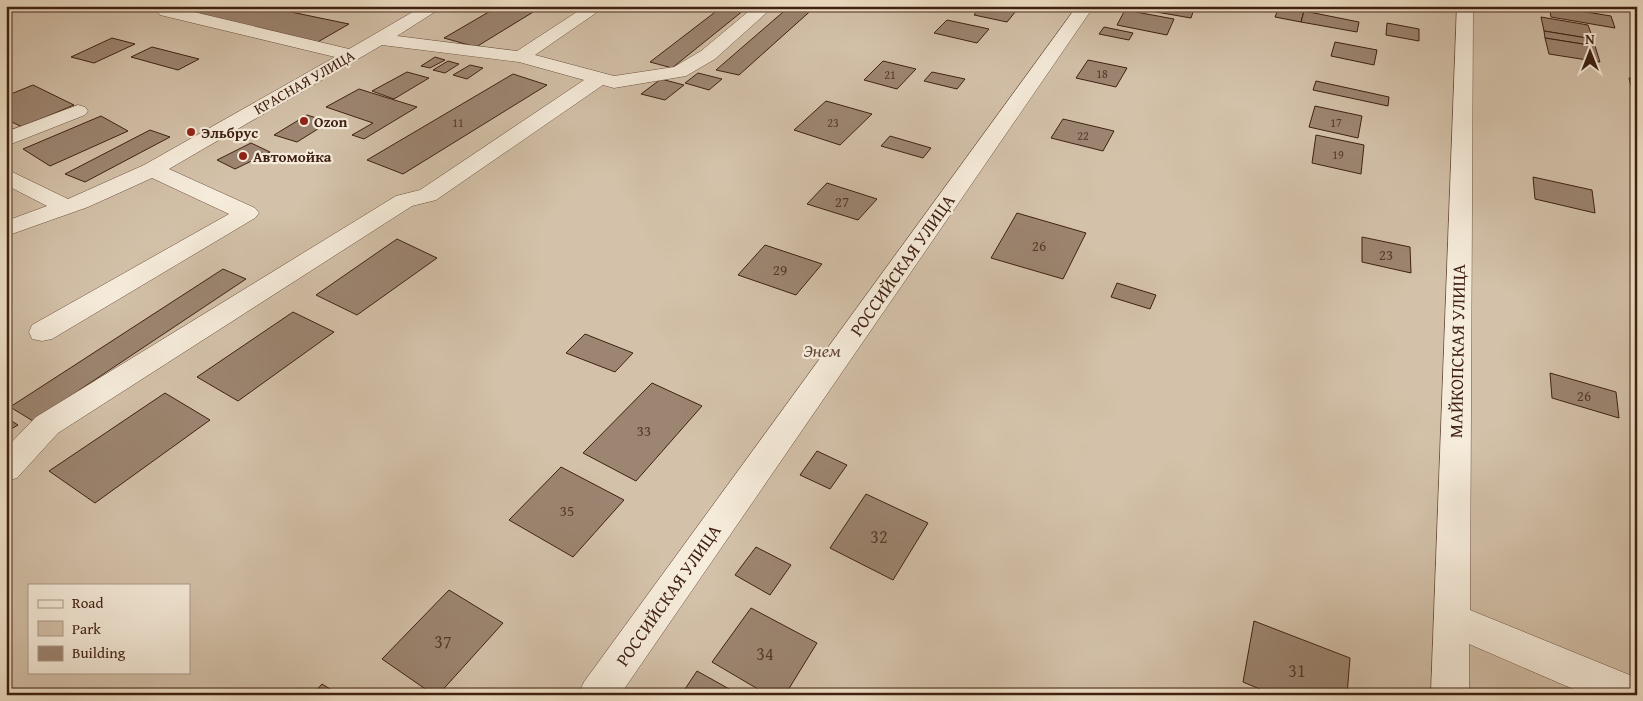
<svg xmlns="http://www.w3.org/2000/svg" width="1643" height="701" font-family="'Gentium Book Plus',serif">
	<rect width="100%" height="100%" fill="#f1e2c8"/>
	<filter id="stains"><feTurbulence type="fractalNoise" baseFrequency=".004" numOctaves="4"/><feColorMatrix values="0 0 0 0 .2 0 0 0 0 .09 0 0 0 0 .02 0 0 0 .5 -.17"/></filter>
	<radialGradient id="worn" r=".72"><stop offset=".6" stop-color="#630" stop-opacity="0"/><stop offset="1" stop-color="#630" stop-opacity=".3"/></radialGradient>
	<!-- green -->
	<path fill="#d3c1a9" stroke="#89705e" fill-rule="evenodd" d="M 6,6 L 1637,6 L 1637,695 L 6,695 ZM 29,585 L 189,585 L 189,672 L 29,672 Z"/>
	<!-- building -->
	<g fill="#9c8571" stroke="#3f2012">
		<polygon points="201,6 262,6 349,24 316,43 183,15"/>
		<polygon points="499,6 543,6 476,47 444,38"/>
		<polygon points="723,6 749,6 672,68 650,62"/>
		<polygon points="790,6 816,6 739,75 716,70"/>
		<polygon points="981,6 993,6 1016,11 1007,22 974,15"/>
		<polygon points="993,6 1020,6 1016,11"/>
		<polygon points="1140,6 1195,6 1191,18 1139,9"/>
		<polygon points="1549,6 1611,16 1615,28 1551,17"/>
		<polygon points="1279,7 1304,11 1301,22 1275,17"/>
		<polygon points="1125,10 1174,19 1167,35 1117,25"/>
		<polygon points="1304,11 1359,22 1357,32 1301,22"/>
		<polygon points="1541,17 1588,25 1593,39 1544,31"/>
		<polygon points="947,20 989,29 977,43 934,33"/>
		<polygon points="1387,23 1419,29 1419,41 1386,35"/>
		<polygon points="1104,27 1133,33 1129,40 1099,34"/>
		<polygon points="1544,31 1593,39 1595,46 1545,38"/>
		<polygon points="112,38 135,44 94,63 71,57"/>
		<polygon points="1545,38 1595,46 1600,62 1549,54"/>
		<polygon points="1335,42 1377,50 1374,65 1331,56"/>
		<polygon points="152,47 199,59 178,70 131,57"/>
		<polygon points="435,57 445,60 430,68 421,66"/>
		<polygon points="1088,60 1127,68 1116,87 1076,78"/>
		<polygon points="448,61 459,64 445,73 433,70"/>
		<polygon points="883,61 916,69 897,89 864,80"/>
		<polygon points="470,65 483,68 467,79 453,75"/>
		<polygon points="407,72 429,78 394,99 372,91"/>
		<polygon points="932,72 965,79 957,89 924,81"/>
		<polygon points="698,73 722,79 709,90 685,83"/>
		<polygon points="513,74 547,85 403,174 367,160"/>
		<polygon points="1629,78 1637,79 1637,94 1633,93"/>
		<polygon points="661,79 684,85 665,100 641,94"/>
		<polygon points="1316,81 1389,97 1388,106 1313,90"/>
		<polygon points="33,85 74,105 22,127 6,119 6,96"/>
		<polygon points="359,89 417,107 364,139 352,135 373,123 326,107"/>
		<polygon points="826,101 872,114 840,145 794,130"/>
		<polygon points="1315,106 1362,116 1358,138 1309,127"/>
		<polygon points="307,115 329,122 297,142 274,135"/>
		<polygon points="101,116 128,131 50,166 23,149"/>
		<polygon points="1063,119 1114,131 1103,151 1051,138"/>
		<polygon points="150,130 170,137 85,182 65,174"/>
		<polygon points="1316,135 1364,145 1361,174 1312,163"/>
		<polygon points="890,136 931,148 923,158 881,146"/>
		<polygon points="251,143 270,152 235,169 217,160"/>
		<polygon points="1533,177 1592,190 1595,213 1535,199"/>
		<polygon points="827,183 877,199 858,220 807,204"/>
		<polygon points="1017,213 1086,233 1063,279 991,258"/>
		<polygon points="1362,237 1410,247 1411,273 1362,262"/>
		<polygon points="397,239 437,258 357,315 316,295"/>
		<polygon points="765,245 822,264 796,295 738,275"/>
		<polygon points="223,269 246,279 33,421 10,407"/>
		<polygon points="1117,283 1156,295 1150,309 1111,297"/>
		<polygon points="293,312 334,332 238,401 197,377"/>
		<polygon points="585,334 633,353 615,372 566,353"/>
		<polygon points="1550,373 1616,392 1619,418 1552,398"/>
		<polygon points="652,383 702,406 636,481 583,453"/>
		<polygon points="165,393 210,420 95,503 49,471"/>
		<polygon points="7,418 18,425 6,432 6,419"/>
		<polygon points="817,451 847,465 830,489 800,475"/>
		<polygon points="561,467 624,500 573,557 509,520"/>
		<polygon points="866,494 928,523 893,580 830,548"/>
		<polygon points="756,547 791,565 770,595 735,575"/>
		<polygon points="449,590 503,623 438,695 434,695 382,659"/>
		<polygon points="751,608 817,643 785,695 768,695 712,662"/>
		<polygon points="1254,621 1350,658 1347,695 1274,695 1243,682"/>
		<polygon points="697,671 740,695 681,695"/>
		<polygon points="322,684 340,695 312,695"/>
	</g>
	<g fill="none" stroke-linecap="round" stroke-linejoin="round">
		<!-- minor casing -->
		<g stroke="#6c5040" stroke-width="1">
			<g id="minor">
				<polygon points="162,6 183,6 181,9 349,49 423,6 444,6 397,36 517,51 586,6 606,6 535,55 614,76 674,67 701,51 755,6 774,6 715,59 686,76 614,88 603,85 436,200 412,206 58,433 17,478 6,481 6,448 36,417 396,196 420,190 584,80 519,62 382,45 169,169 255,208 259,213 255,218 52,339 42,341 32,339 29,332 32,325 229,214 152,178 88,207 6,236 6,221 47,206 6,185 6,169 68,199 144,165 335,57 160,15 157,11"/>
				<polygon points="1077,6 1094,6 620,695 578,695 584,682"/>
				<polygon points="1457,6 1473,6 1470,610 1637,678 1637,695 1587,695 1469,644 1469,695 1431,695"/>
				<polygon points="78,105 85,107 88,111 85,115 6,146 6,132"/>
			</g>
		</g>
		<!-- minor -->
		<use href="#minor" fill="#f6ecdb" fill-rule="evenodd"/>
	</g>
	<!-- markers -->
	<g fill="#8f2418" stroke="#f6ecdb" stroke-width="2">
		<circle cx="304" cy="121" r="5"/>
		<circle cx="191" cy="132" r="5"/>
		<circle cx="243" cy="156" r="5"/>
	</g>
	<g text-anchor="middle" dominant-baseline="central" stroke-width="4.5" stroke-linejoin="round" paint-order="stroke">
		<!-- far-number labels -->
		<g font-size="12" fill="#56392a">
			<text x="1102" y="73">18</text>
			<text x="890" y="74">21</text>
			<text x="458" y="122">11</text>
			<text x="833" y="122">23</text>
			<text x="1336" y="122">17</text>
			<text x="1083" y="135">22</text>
			<text x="1338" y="154">19</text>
		</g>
		<!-- far-street labels -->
		<g font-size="15" fill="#3f2012" stroke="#f6ecdb">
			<text transform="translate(304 82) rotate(-30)">КРАСНАЯ УЛИЦА</text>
		</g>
		<!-- far-poi labels -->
		<g font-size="15" font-weight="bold" fill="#3f2012" stroke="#f6ecdb" text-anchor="start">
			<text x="314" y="121">Ozon</text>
			<text x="201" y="132">Эльбрус</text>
			<text x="253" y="156">Автомойка</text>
		</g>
		<!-- number labels -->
		<g font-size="15" fill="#56392a">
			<text x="842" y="201">27</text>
			<text x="1039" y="245">26</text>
			<text x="1386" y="254">23</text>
			<text x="780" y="269">29</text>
			<text x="1584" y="395">26</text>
			<text x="644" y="430">33</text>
			<text x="567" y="510">35</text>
		</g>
		<!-- street labels -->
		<g font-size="18" fill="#3f2012" stroke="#f6ecdb">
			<text transform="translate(902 265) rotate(-55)">РОССИЙСКАЯ УЛИЦА</text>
			<text transform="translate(1457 351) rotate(-89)">МАЙКОПСКАЯ УЛИЦА</text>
			<text transform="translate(668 595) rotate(-55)">РОССИЙСКАЯ УЛИЦА</text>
		</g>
		<!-- park labels -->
		<g font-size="18" font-style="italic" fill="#644838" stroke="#f6ecdb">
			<text x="822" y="350">Энем</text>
		</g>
		<!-- near-number labels -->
		<g font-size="18" fill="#56392a">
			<text x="879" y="536">32</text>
			<text x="443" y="641">37</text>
			<text x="765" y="653">34</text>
			<text x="1297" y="670">31</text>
		</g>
	</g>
	<!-- margin -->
	<rect width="1643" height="701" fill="none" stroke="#f1e2c8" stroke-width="25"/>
	<rect x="8" y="8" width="1628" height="686" fill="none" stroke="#3f2012" stroke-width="2.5"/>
	<rect x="12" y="12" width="1618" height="676" fill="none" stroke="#3f2012"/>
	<!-- legend -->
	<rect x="28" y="584" width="162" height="90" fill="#f6ecdb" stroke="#ad9a8b"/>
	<rect x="38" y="600" width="25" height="8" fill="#f6ecdb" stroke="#ad9a8b"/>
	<text x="72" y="608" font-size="15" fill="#3f2012">Road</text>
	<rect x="38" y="621" width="25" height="15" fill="#d3c1a9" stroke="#ad9a8b"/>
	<text x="72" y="634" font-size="15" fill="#3f2012">Park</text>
	<rect x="38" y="646" width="25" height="15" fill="#9c8571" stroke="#ad9a8b"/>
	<text x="72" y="658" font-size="15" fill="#3f2012">Building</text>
	<!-- north arrow -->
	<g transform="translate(1590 52)" stroke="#f6ecdb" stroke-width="4" paint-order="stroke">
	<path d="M0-4L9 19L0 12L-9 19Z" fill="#3f2012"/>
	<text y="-8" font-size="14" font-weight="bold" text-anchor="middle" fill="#3f2012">N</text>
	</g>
	<rect width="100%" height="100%" filter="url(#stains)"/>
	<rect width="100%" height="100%" fill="url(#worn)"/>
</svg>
